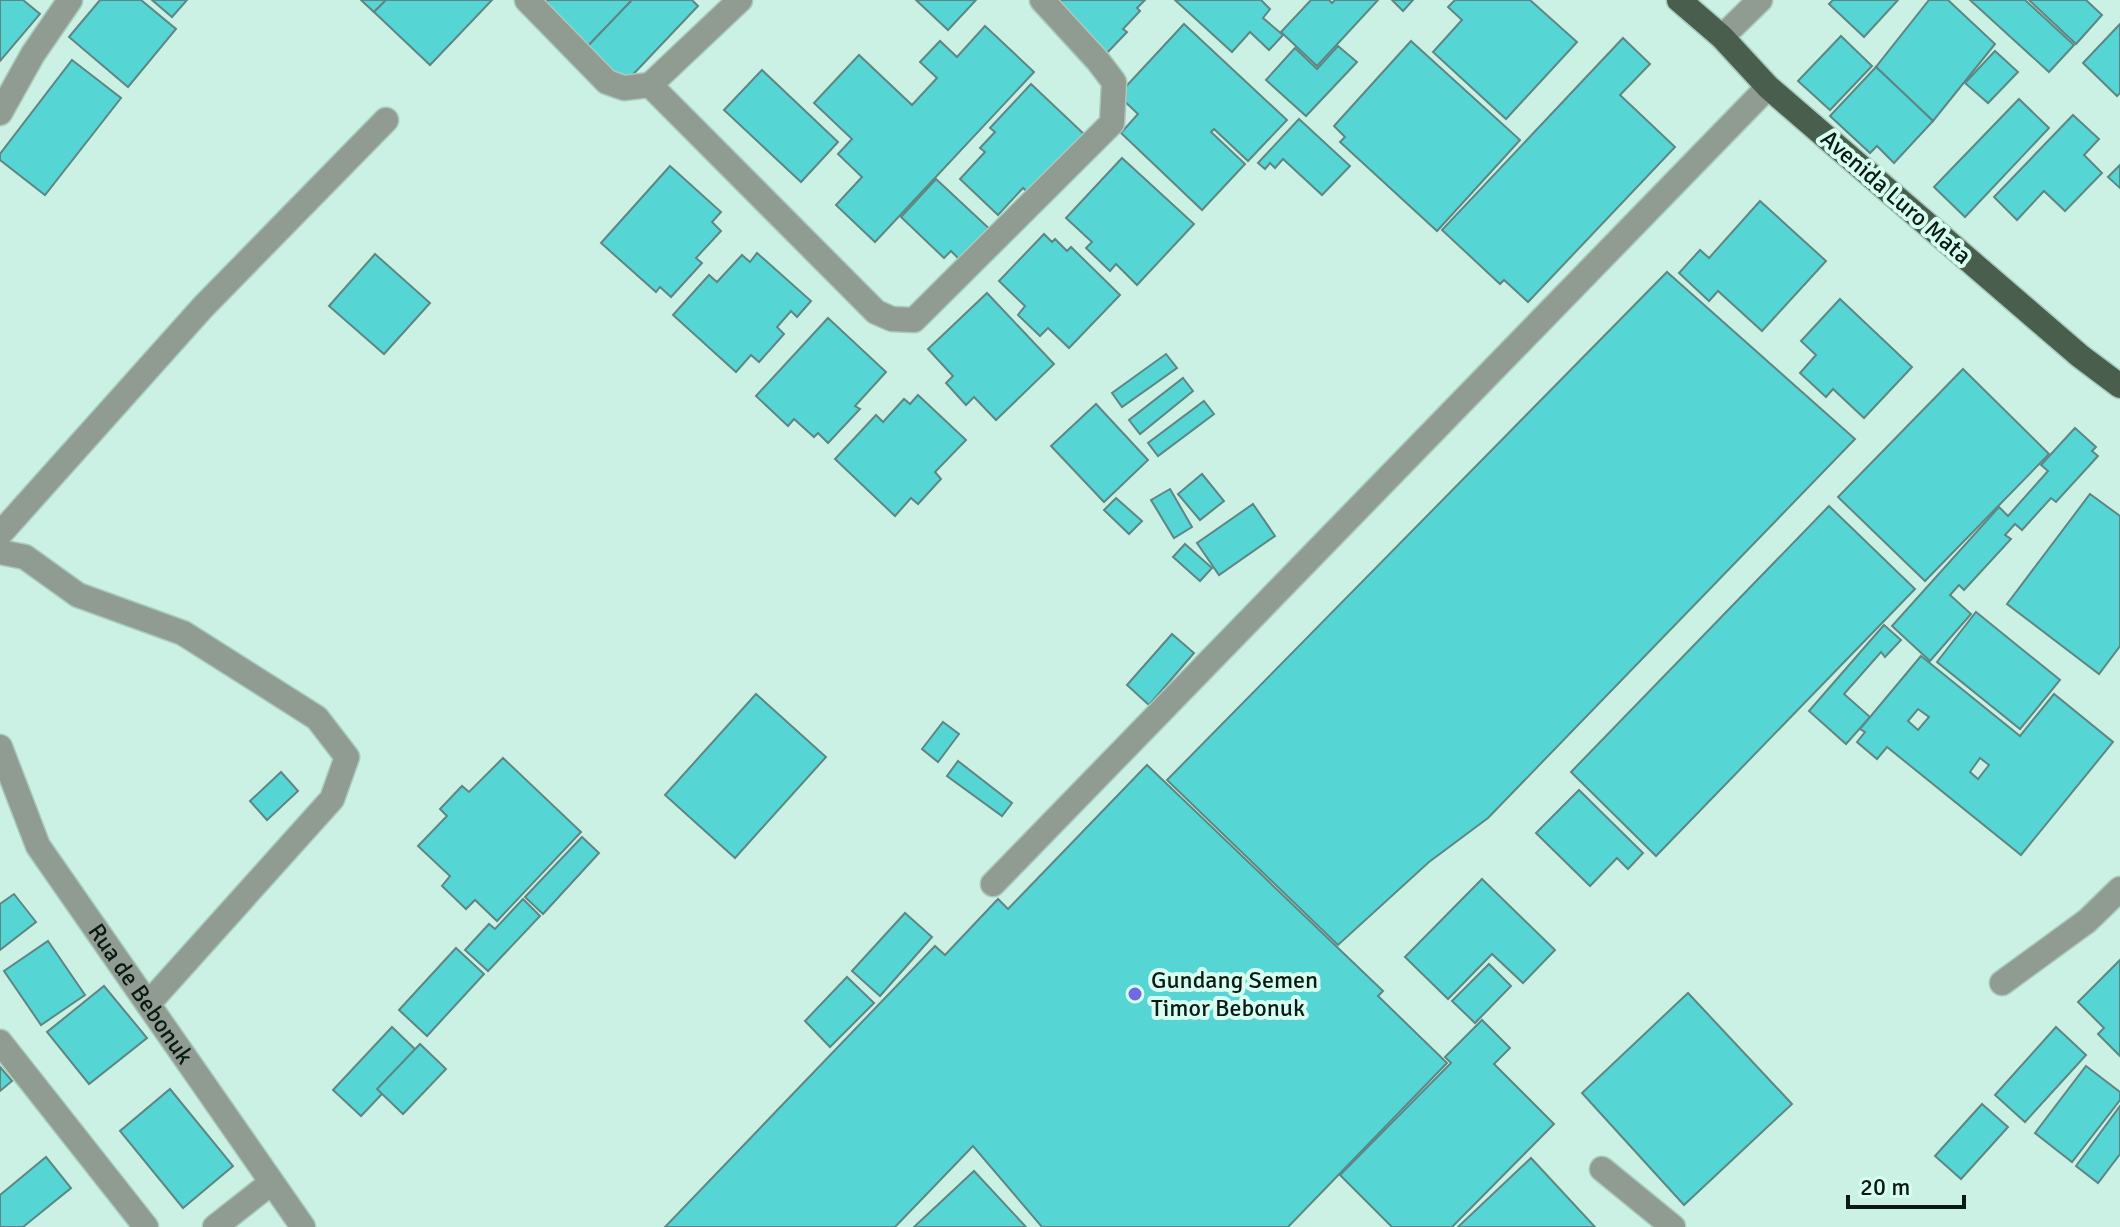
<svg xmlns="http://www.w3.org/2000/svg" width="2120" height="1227" font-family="Signika,sans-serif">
	<rect width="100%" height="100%" fill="#caf1e3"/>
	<!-- building -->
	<g fill="#55d6d4" stroke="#5d8685" stroke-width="2" fill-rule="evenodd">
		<polygon points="0,0 23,0 40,14 0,61"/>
		<polygon points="100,0 141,0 176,29 128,87 69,37"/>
		<polygon points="152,0 187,0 172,17"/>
		<polygon points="361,0 386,0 374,12"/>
		<polygon points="386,0 492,0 430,65 374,12"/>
		<polygon points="548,0 632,0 585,49 541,7"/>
		<polygon points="632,0 692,0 698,6 623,85 585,49"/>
		<polygon points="916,0 976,0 948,30"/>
		<polygon points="1044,0 1145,0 1137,8 1140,11 1123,29 1127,32 1103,57"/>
		<polygon points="1175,0 1261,0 1270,9 1263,18 1283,35 1269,50 1250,32 1232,52"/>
		<polygon points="1311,0 1329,0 1332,3 1335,0 1378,0 1317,66 1281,32"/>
		<polygon points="1392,0 1413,0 1403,11"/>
		<polygon points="1455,0 1530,0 1577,42 1506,119 1433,52 1462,20 1448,7"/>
		<polygon points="1833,0 1898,0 1864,37 1829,4"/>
		<polygon points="1929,0 1948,0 1995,44 1933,121 1876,67"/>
		<polygon points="1970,0 2025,0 2074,45 2049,72"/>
		<polygon points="2029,0 2086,0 2102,15 2076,44"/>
		<polygon points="1184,24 1287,120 1248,161 1214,129 1211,132 1245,164 1202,210 1121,133 1138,114 1118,95"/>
		<polygon points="2120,24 2120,93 2117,96 2083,63"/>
		<polygon points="985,26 1034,72 875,242 836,205 862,177 838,154 852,139 814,103 859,55 912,105 937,78 920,62 940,41 957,57"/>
		<polygon points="1841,36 1872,66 1830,110 1798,81"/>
		<polygon points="1623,38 1650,64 1620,95 1675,147 1528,302 1504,280 1500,284 1442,230"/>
		<polygon points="1411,41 1520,140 1437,231 1340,142 1345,137 1334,126"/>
		<polygon points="1338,46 1357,62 1306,116 1266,80 1295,48 1317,69"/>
		<polygon points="1995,51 2018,72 1988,103 1965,83"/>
		<polygon points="72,60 121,98 45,195 0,160 0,154"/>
		<polygon points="1876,67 1933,121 1894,163 1877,146 1870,153 1830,116"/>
		<polygon points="762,70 838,142 801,182 724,110"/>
		<polygon points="1031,84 1085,135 1030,194 1023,188 998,215 960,179 985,152 980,148 995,132 990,128"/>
		<polygon points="2019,99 2049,128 1965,217 1934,187"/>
		<polygon points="2073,115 2099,139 2084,155 2102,173 2065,211 2044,191 2017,220 1994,197"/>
		<polygon points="1299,119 1350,166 1322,195 1283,159 1275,168 1270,163 1265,169 1258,163"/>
		<polygon points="1122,158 1194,224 1137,285 1116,264 1110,271 1086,248 1092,242 1066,218"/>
		<polygon points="2120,165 2120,188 2108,177"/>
		<polygon points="670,166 721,212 712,222 721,231 696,258 702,263 671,297 660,287 656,292 601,243"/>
		<polygon points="936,179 995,234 965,265 951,251 944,258 901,217"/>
		<polygon points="1760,201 1826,261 1762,331 1718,291 1709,301 1679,273 1700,250 1709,258"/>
		<polygon points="1044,234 1052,242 1055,239 1067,251 1071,247 1120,295 1069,348 1048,328 1040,336 1018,315 1025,306 999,281"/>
		<polygon points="757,253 811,301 797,317 791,311 777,327 784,334 759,362 751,355 736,372 673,315 709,275 717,282 742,255 750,262"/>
		<polygon points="375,254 430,303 384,354 329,306"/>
		<polygon points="1667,272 1855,439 1488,818 1429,862 1338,945 1167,780"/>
		<polygon points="987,293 1054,364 996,420 974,397 966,405 946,383 953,376 928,349"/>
		<polygon points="1840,299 1912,367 1864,418 1833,389 1826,397 1800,373 1816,355 1801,341"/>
		<polygon points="828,318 886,372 855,406 860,409 828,443 818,433 814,437 794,419 788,426 756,396"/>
		<polygon points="1166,354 1177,368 1122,407 1112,393"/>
		<polygon points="1963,369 2049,454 1925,581 1838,497"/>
		<polygon points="1183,378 1193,391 1140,434 1129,420"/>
		<polygon points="918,395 966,440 935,472 941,479 918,504 911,498 895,516 835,459 876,415 883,422 904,399 910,404"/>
		<polygon points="1204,401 1214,414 1158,456 1148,443"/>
		<polygon points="1096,404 1148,460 1104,502 1051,446"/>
		<polygon points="2075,428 2096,447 2092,451 2098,456 2056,502 2051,498 2022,530 2015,524 2005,535 2011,539 1964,590 1959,585 1950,595 1971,614 1930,661 1892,626 1999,507 2008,516 2048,471 2041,465"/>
		<polygon points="1202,474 1224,501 1200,520 1178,494"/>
		<polygon points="1170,489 1192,527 1174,538 1151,500"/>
		<polygon points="2090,494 2120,516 2120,646 2099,674 2007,604"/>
		<polygon points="1116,498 1142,521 1129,534 1104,510"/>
		<polygon points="1253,504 1275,536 1219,575 1197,543"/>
		<polygon points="1829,506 1915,589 1656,856 1571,772"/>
		<polygon points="1185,544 1212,568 1200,581 1173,557"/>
		<polygon points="1976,612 2060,680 2020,729 1937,662"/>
		<polygon points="1884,625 1901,640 1885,657 1881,652 1844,694 1870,717 1846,744 1809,711"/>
		<polygon points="1172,634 1194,653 1149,705 1127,685"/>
		<path d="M 1921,656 L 2020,736 L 2054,694 L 2113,742 L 2021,855 L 1887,747 L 1877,759 L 1857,742 L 1865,732 L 1860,729 ZM 1918,709 L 1929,717 L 1918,730 L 1908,721 ZM 1980,758 L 1989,765 L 1978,779 L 1970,772 Z"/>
		<polygon points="756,694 826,757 735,858 665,795"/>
		<polygon points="943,722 959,734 938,762 922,749"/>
		<polygon points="503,758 581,832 497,921 475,900 466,909 442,886 450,876 418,846 447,816 440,809 462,786 469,792"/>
		<polygon points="958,761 1012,803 1002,816 947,776"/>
		<polygon points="1147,765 1383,991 1378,996 1447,1063 1288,1227 1042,1227 973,1146 895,1227 665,1227 935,946 945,955 998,899 1008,909"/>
		<polygon points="281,772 298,791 267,820 250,801"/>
		<polygon points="1579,790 1643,853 1628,869 1617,858 1590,886 1536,833"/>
		<polygon points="582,837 599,853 543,914 525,897"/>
		<polygon points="1482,879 1555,950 1523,983 1492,954 1448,999 1405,957"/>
		<polygon points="14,894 36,922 0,950 0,904"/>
		<polygon points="523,899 540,916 488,971 465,950 489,924 495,929"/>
		<polygon points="905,913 932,937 880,996 852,971"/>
		<polygon points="48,941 85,995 41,1025 4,971"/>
		<polygon points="456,948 484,974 427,1036 399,1010"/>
		<polygon points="2120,960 2120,1056 2098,1034 2104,1028 2078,1002"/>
		<polygon points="1489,964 1511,986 1475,1023 1452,1001"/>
		<polygon points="847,977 874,1003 830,1047 805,1021"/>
		<polygon points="104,986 147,1038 89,1084 47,1032"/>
		<polygon points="1688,993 1792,1104 1684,1205 1582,1093"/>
		<polygon points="1482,1020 1510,1048 1494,1064 1554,1124 1452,1227 1392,1227 1340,1175 1451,1063 1445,1057"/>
		<polygon points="392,1027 420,1054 361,1116 333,1090"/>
		<polygon points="2056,1027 2086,1055 2025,1122 1995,1095"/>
		<polygon points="420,1044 446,1069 403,1114 377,1089"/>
		<polygon points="2086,1066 2120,1092 2120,1100 2072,1162 2035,1133"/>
		<polygon points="0,1067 12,1081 0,1091"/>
		<polygon points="170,1089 233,1166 183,1208 120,1131"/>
		<polygon points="1982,1104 2008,1127 1961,1179 1935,1156"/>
		<polygon points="2120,1106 2120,1154 2098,1183 2076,1166"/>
		<polygon points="46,1157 71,1188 23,1227 0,1227 0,1195"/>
		<polygon points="1531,1158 1595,1227 1458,1227"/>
		<polygon points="974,1171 1026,1227 914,1227"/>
	</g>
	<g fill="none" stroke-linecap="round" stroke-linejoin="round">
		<!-- minor casing -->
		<g stroke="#a8cabe" stroke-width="27">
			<g id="minor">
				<polyline points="527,0 607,82 624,88 650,85 740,0"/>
				<polyline points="1722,37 1760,0"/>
				<polyline points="650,85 876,312 892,319 914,320 1112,123 1114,82 1098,61 1042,0"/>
				<polyline points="0,113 33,54 70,0"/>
				<polyline points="0,534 203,307 386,120"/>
				<polyline points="0,552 25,557 78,595 183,633 317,718 347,757 332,799 148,1004"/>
				<path id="s1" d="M 0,747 L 38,846 L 303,1227"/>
				<polyline points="993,884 1768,87"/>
				<polyline points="2002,983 2087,921 2120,889"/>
				<polyline points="0,1042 146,1227"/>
				<polyline points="1602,1169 1673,1227"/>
				<polyline points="215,1227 271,1183"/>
			</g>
		</g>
		<!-- major casing -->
		<g stroke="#a8cabe" stroke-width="27">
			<polyline id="major" points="1679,0 1722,37 1768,87 2080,356 2120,386"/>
		</g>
		<!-- minor -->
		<use href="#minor" stroke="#909c91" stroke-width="24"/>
		<!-- major -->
		<use href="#major" stroke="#495e4c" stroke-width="24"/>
	</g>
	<!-- markers -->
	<circle fill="#7169e3" stroke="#d7fff1" stroke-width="3" cx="1135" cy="994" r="8"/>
	<g text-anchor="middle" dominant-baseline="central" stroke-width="8" stroke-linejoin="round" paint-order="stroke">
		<!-- street labels -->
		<g font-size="24" fill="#0b1a15" stroke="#d7fff1">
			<text transform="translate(1896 197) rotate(41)">Avenida Luro Mata</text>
			<text stroke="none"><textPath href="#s1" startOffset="286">Rua de Bebonuk</textPath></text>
		</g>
		<!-- poi labels -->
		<g font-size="24" fill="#0b1a15" stroke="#d7fff1" text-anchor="start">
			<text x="1151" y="980">Gundang Semen<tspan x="1151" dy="28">Timor Bebonuk</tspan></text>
		</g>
	</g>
	<!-- scale -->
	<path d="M1848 1195v12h116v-12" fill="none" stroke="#0b1a15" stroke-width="4"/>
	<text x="1860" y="1195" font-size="24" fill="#0b1a15" stroke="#d7fff1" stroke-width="6" paint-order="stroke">20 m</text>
</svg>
